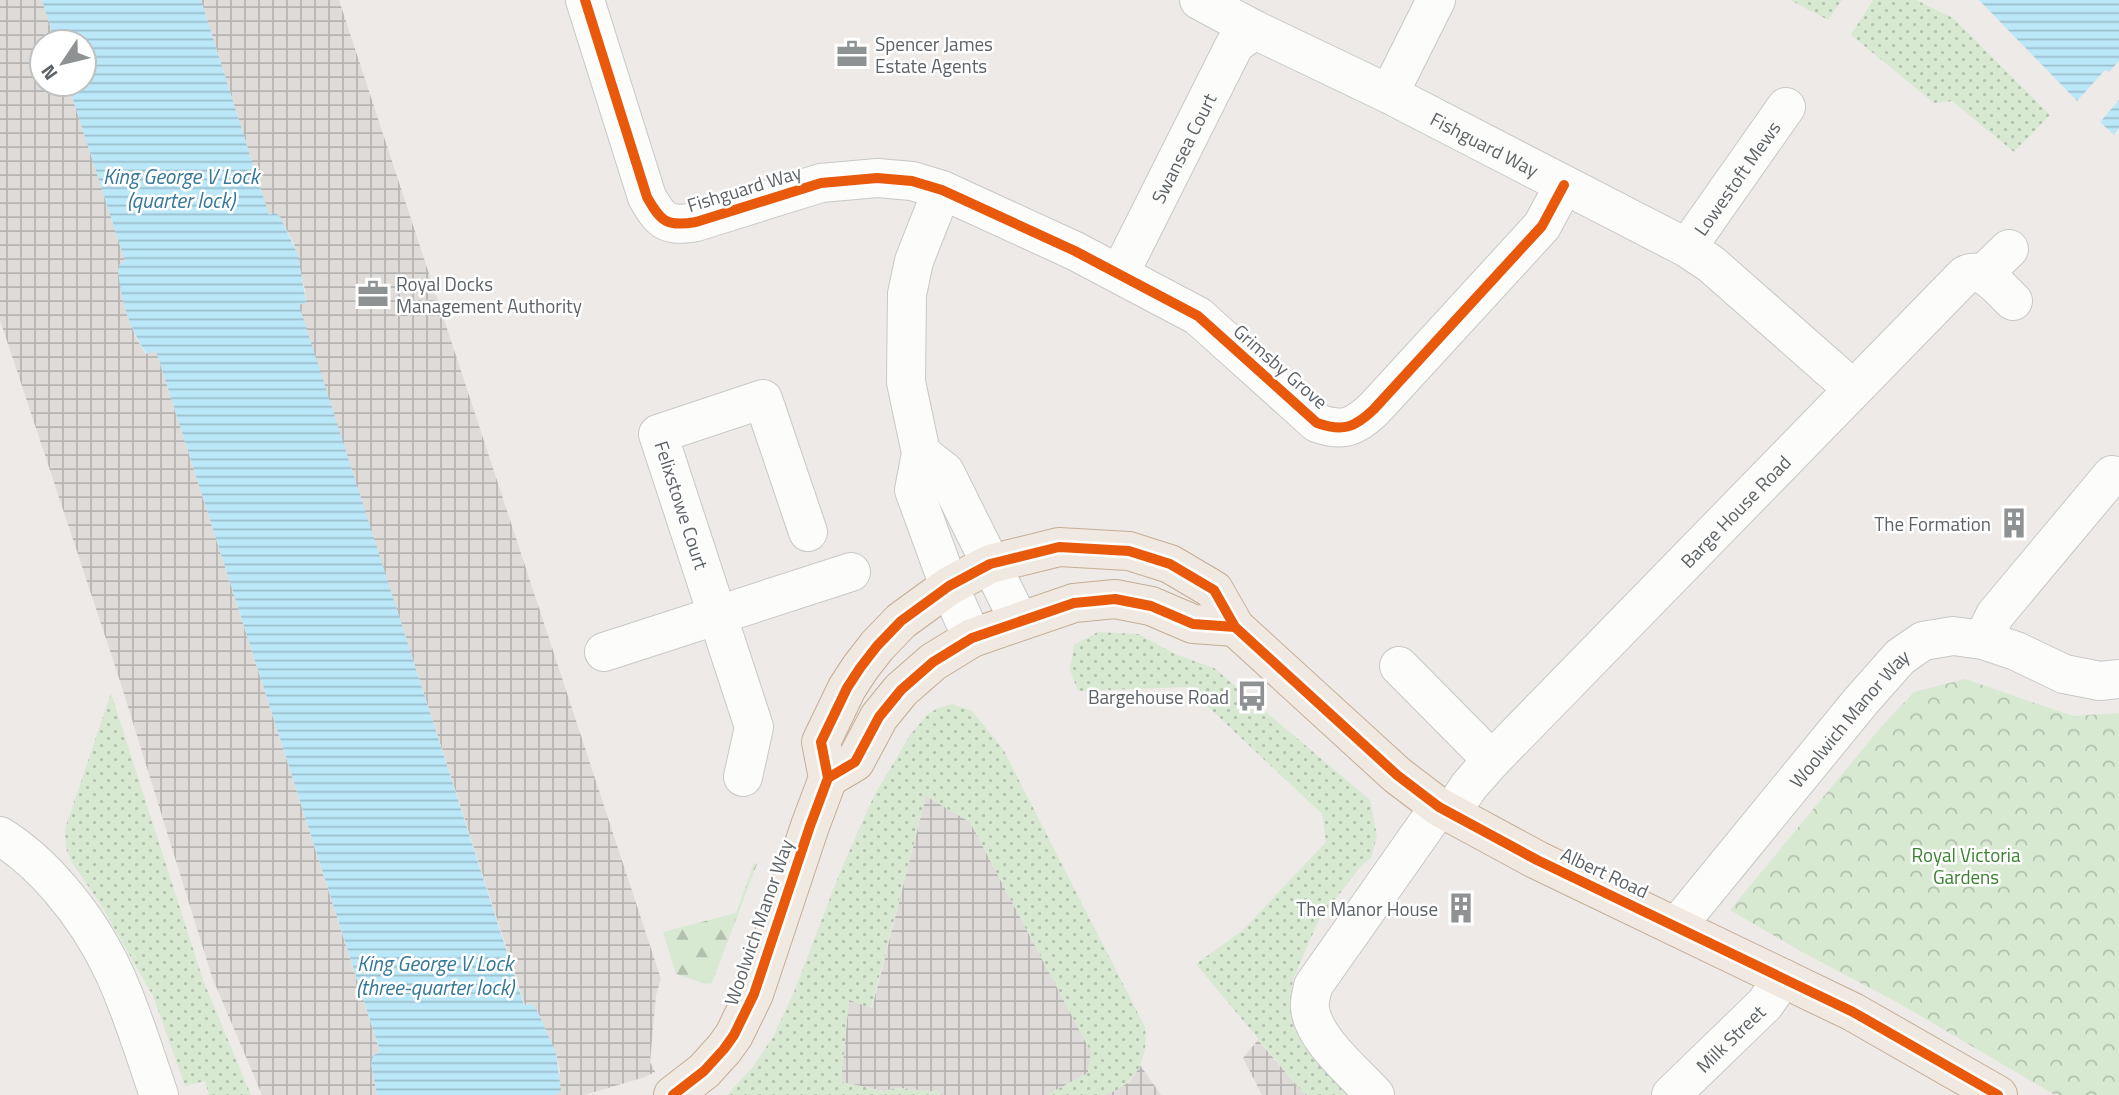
<svg xmlns="http://www.w3.org/2000/svg" width="2119" height="1095" font-family="'Titillium Web',sans-serif">
	<defs>
		<pattern id="industrial-grid" width="8" height="8" patternUnits="userSpaceOnUse" patternTransform="scale(1.75)"><rect width="8" height="8" fill="#dedbd8"/><path d="M0 4h8M4 0v8" fill="none" stroke="#b7b5b3"/></pattern>
		<pattern id="grass-dots" width="8" height="8" patternUnits="userSpaceOnUse" patternTransform="scale(1.75)"><rect width="8" height="8" fill="#d8e9d2"/><path d="M2 2h.1M6 6h.1" fill="none" stroke="#b2c0ae" stroke-width="1.8" stroke-linecap="round"/></pattern>
		<pattern id="forest-firs" width="22" height="20" patternUnits="userSpaceOnUse" patternTransform="scale(1.75)"><rect width="22" height="20" fill="#d8e9d2"/><path d="M5 1l3.5 6h-7zM16 11l3.5 6h-7z" fill="#b2c0ae"/></pattern>
		<pattern id="park-crowns" width="20" height="18" patternUnits="userSpaceOnUse" patternTransform="scale(1.75)"><rect width="20" height="18" fill="#d8e9d2"/><path d="M2 6a3 3 0 1 1 6 0M12 15a3 3 0 1 1 6 0" fill="none" stroke="#b2c0ae"/></pattern>
		<pattern id="water-rules" width="6" height="5" patternUnits="userSpaceOnUse" patternTransform="scale(1.75)"><rect width="6" height="5" fill="#bbe8f8"/><path d="M0 2.5h6" fill="none" stroke="#9bbfcd"/></pattern>
	</defs>
	<rect width="100%" height="100%" fill="#edeae7"/>
	<!-- industrial -->
	<g fill="url(#industrial-grid)">
		<polygon points="0,0 42,0 55,42 42,42 42,84 68,84 125,261 118,270 124,305 136,338 146,354 156,351 380,1052 376,1053 371,1063 377,1095 262,1095 212,977 120,681 0,320"/>
		<polygon points="201,0 339,0 661,979 656,995 650,1062 655,1072 645,1077 584,1095 554,1095 560,1071 556,1053 536,1008 532,1004 525,1005 298,305 306,301 305,290 294,244 280,217 269,215"/>
		<polygon points="926,796 970,822 1091,1052 1088,1073 1047,1095 942,1095 940,1092 897,1088 884,1091 841,1082 849,999 872,1008"/>
		<polygon points="1258,1040 1305,1095 1262,1095 1243,1058"/>
		<polygon points="1140,1065 1161,1095 1103,1095 1130,1082"/>
	</g>
	<!-- grass -->
	<g fill="url(#grass-dots)">
		<polygon points="1790,0 1842,0 1828,20"/>
		<polygon points="1873,0 1916,0 1953,18 2050,115 2014,152 1952,101 1934,103 1851,35"/>
		<polygon points="1098,632 1138,634 1177,655 1214,668 1370,800 1377,836 1371,858 1360,867 1318,922 1293,979 1290,1006 1293,1020 1356,1095 1305,1095 1196,964 1243,930 1326,842 1322,814 1187,687 1078,691 1070,670 1074,645"/>
		<polygon points="111,693 203,980 251,1095 209,1095 205,1081 185,1086 153,996 101,905 71,861 66,848 65,829"/>
		<path d="M 952,704 L 972,711 L 1003,749 L 1145,1027 C 1149,1058 1136,1087 1103,1095 C 1086,1095 1065,1095 1047,1095 L 1088,1073 L 1091,1052 L 970,822 L 926,796 L 871,1008 L 849,1000 L 841,1082 L 884,1091 L 897,1088 L 940,1092 L 942,1095 L 727,1095 L 753,1067 L 773,1037 L 794,992 L 840,872 L 874,796 L 910,735 L 928,714 L 938,708 Z"/>
	</g>
	<!-- forest -->
	<polygon fill="url(#forest-firs)" points="754,863 757,864 712,983 706,984 676,974 663,932 736,913"/>
	<!-- park -->
	<polygon fill="url(#park-crowns)" points="1965,679 2073,716 2119,713 2119,1095 2055,1095 1902,1005 1802,952 1730,910 1881,727 1914,692"/>
	<!-- water -->
	<g fill="url(#water-rules)">
		<path d="M 42,0 L 201,0 L 269,215 L 276,213 L 280,217 L 298,255 L 306,302 L 299,305 L 524,1005 L 532,1004 L 536,1008 L 556,1053 L 561,1091 L 554,1095 L 377,1095 L 371,1063 L 373,1056 L 380,1051 L 156,351 L 147,354 C 129,329 121,300 118,270 L 119,265 L 125,261 L 68,84 L 84,84 L 84,42 L 55,42 Z"/>
		<polygon points="1979,0 2119,0 2119,61 2109,72 2105,70 2077,101"/>
		<polygon points="2119,100 2119,128 2114,135 2100,122"/>
	</g>
	<g fill="none" stroke-linecap="round" stroke-linejoin="round">
		<!-- minor casing -->
		<g stroke="#c8c8c8" stroke-width="40">
			<g id="minor">
				<path d="M 585,0 L 647,197 C 661,222 667,227 696,222 L 821,183 L 877,178 L 912,181 L 942,190 L 1075,251 L 1198,316 L 1317,423 C 1343,432 1354,428 1374,409 L 1542,226 L 1564,185"/>
				<path id="s1" d="M 1199,0 L 1255,30 L 1389,94 L 1687,248 L 1711,264 L 1853,389"/>
				<polyline points="1389,94 1436,0"/>
				<polyline points="942,190 914,261 907,294 906,382 921,453 914,490 949,586 972,638"/>
				<path id="s2" d="M 1687,248 L 1786,107"/>
				<path id="s3" d="M 1120,273 L 1235,44 L 1255,30"/>
				<polyline points="1983,274 2009,249"/>
				<polyline points="921,453 945,472 1019,621"/>
				<polyline points="1983,640 1995,615 2112,475"/>
				<polyline points="604,652 851,572"/>
				<polyline points="1399,666 1492,760"/>
				<polyline points="743,777 754,727 658,434 763,399 808,532"/>
				<path id="s4" d="M 1451,813 L 1469,786 L 1492,760 L 1965,275 C 1983,265 2000,289 2013,301"/>
				<path d="M 0,836 C 24,851 42,868 60,889 C 117,955 131,1015 159,1095"/>
				<path id="s5" d="M 1677,926 L 1861,701 L 1900,657 L 1923,641 L 1953,636 L 1983,640 L 2016,651 L 2064,674 L 2100,681 L 2119,679"/>
				<path d="M 1375,1095 C 1355,1073 1313,1039 1310,1008 C 1309,1001 1312,993 1313,986 L 1439,807"/>
				<path id="s6" d="M 1671,1095 L 1765,1004 L 1783,978"/>
			</g>
		</g>
		<!-- highway casing -->
		<g stroke="#c5ad93" stroke-width="40">
			<g id="highway">
				<polyline points="828,778 855,762 879,717 901,690 933,662 972,638 1074,603 1115,599 1151,606 1193,624 1235,627"/>
				<polyline points="673,1095 704,1071 724,1049 734,1035 754,994 810,826 828,778 821,742 847,688 860,668 877,646 901,621 949,586 990,564 1059,547 1129,551 1170,564 1214,590 1235,627 1397,775 1439,807 1537,860 1853,1012 1998,1095"/>
			</g>
		</g>
		<!-- minor -->
		<use href="#minor" stroke="#fcfcfb" stroke-width="38"/>
		<!-- highway -->
		<use href="#highway" stroke="#f0e9e1" stroke-width="38"/>
		<!-- cycleway casing -->
		<g stroke="#fff" stroke-width="15">
			<g id="cycleway">
				<path d="M 585,0 L 647,197 C 661,222 667,227 696,222 L 821,183 L 877,178 L 912,181 L 942,190 L 1075,251 L 1198,316 L 1317,423 C 1343,432 1354,428 1374,409 L 1542,226 L 1564,185"/>
				<polyline points="828,778 855,762 879,717 901,690 933,662 972,638 1074,603 1115,599 1151,606 1193,624 1235,627"/>
				<polyline points="673,1095 704,1071 724,1049 734,1035 754,994 810,826 828,778 821,742 847,688 860,668 877,646 901,621 949,586 990,564 1059,547 1129,551 1170,564 1214,590 1235,627 1397,775 1439,807 1537,860 1853,1012 1998,1095"/>
			</g>
		</g>
		<!-- cycleway -->
		<use href="#cycleway" stroke="#e8590c" stroke-width="10"/>
	</g>
	<!-- icons -->
	<defs>
		<g id="office-bare" transform="scale(2.415)"><path d="M-6-3h4V-5.5h4V-3h4V5H-6ZM-1-4.5V-3h2v-1.5ZM-6 0V1H6V0Z" fill="#8f9293" stroke="#fff" stroke-width="2.5" paint-order="stroke"/></g>
		<g id="building-bare" transform="scale(2.415)"><path d="M-4-6H4V6H1V3H-1V6H-4ZM-2.5-4.3h1.7v1.8h-1.7ZM.8-4.3h1.7v1.8H.8ZM-2.5-1h1.7V.8h-1.7ZM.8-1h1.7V.8H.8Z" fill="#8f9293" stroke="#fff" stroke-width="2.5" paint-order="stroke"/></g>
		<g id="bus-bare" transform="scale(2.415)"><path d="M-5-6H5V4H4V6H2V4H-2V6H-4V4H-5ZM-3.5-4V0h7V-4ZM-3.5 1.2v1.5H-2V1.2ZM2 1.2v1.5H3.5V1.2Z" fill="#8f9293" stroke="#fff" stroke-width="2.5" paint-order="stroke"/></g>
	</defs>
	<g fill-rule="evenodd">
		<use href="#office-bare" x="852" y="54"/>
		<use href="#office-bare" x="373" y="294"/>
		<use href="#building-bare" x="2014" y="523"/>
		<use href="#bus-bare" x="1252" y="696"/>
		<use href="#building-bare" x="1461" y="908"/>
	</g>
	<g text-anchor="middle" dominant-baseline="central" stroke-width="5" stroke-linejoin="round" paint-order="stroke">
		<!-- poi labels -->
		<g font-size="19" fill="#5c6266" stroke="#fff" text-anchor="end">
			<text x="875" y="43" text-anchor="start">Spencer James<tspan x="875" dy="22">Estate Agents</tspan></text>
			<text x="396" y="283" text-anchor="start">Royal Docks<tspan x="396" dy="22">Management Authority</tspan></text>
			<text x="1991" y="523">The Formation</text>
			<text x="1229" y="696">Bargehouse Road</text>
			<text x="1438" y="908">The Manor House</text>
		</g>
		<!-- street labels -->
		<g font-size="19" fill="#5c6266" stroke="#fff">
			<text stroke="none"><textPath href="#s1" startOffset="320">Fishguard Way</textPath></text>
			<text stroke="none"><textPath href="#s3" startOffset="140">Swansea Court</textPath></text>
			<text stroke="none"><textPath href="#s2" startOffset="86">Lowestoft Mews</textPath></text>
			<text transform="translate(744 188) rotate(-17)">Fishguard Way</text>
			<text transform="translate(1281 366) rotate(41)">Grimsby Grove</text>
			<text transform="translate(682 505) rotate(72)">Felixstowe Court</text>
			<text stroke="none"><textPath href="#s4" startOffset="415">Barge House Road</textPath></text>
			<text stroke="none"><textPath href="#s5" startOffset="270">Woolwich Manor Way</textPath></text>
			<text transform="translate(1605 872) rotate(25)">Albert Road</text>
			<text transform="translate(758 922) rotate(-71)">Woolwich Manor Way</text>
			<text stroke="none"><textPath href="#s6" startOffset="82">Milk Street</textPath></text>
		</g>
		<!-- park labels -->
		<g font-size="19" fill="#3a8130" stroke="#fff">
			<text x="1966" y="854">Royal Victoria<tspan x="1966" dy="22">Gardens</tspan></text>
		</g>
		<!-- water labels -->
		<g font-size="21" font-style="italic" fill="#36789a" stroke="#fff">
			<text x="181" y="176">King George V Lock<tspan x="181" dy="24">(quarter lock)</tspan></text>
			<text x="435" y="963">King George V Lock<tspan x="435" dy="24">(three-quarter lock)</tspan></text>
		</g>
	</g>
	<!-- north arrow -->
	<g transform="translate(63 63) rotate(235)"><circle r="33" fill="#ffffff" stroke="#bec0c2" stroke-width="2"/>
	<path d="M0-5L12 26L0 18L-12 26Z" fill="#8f9293"/>
	<text y="-10" font-size="19" font-weight="bold" text-anchor="middle" fill="#5c6266">N</text>
	</g>
</svg>
